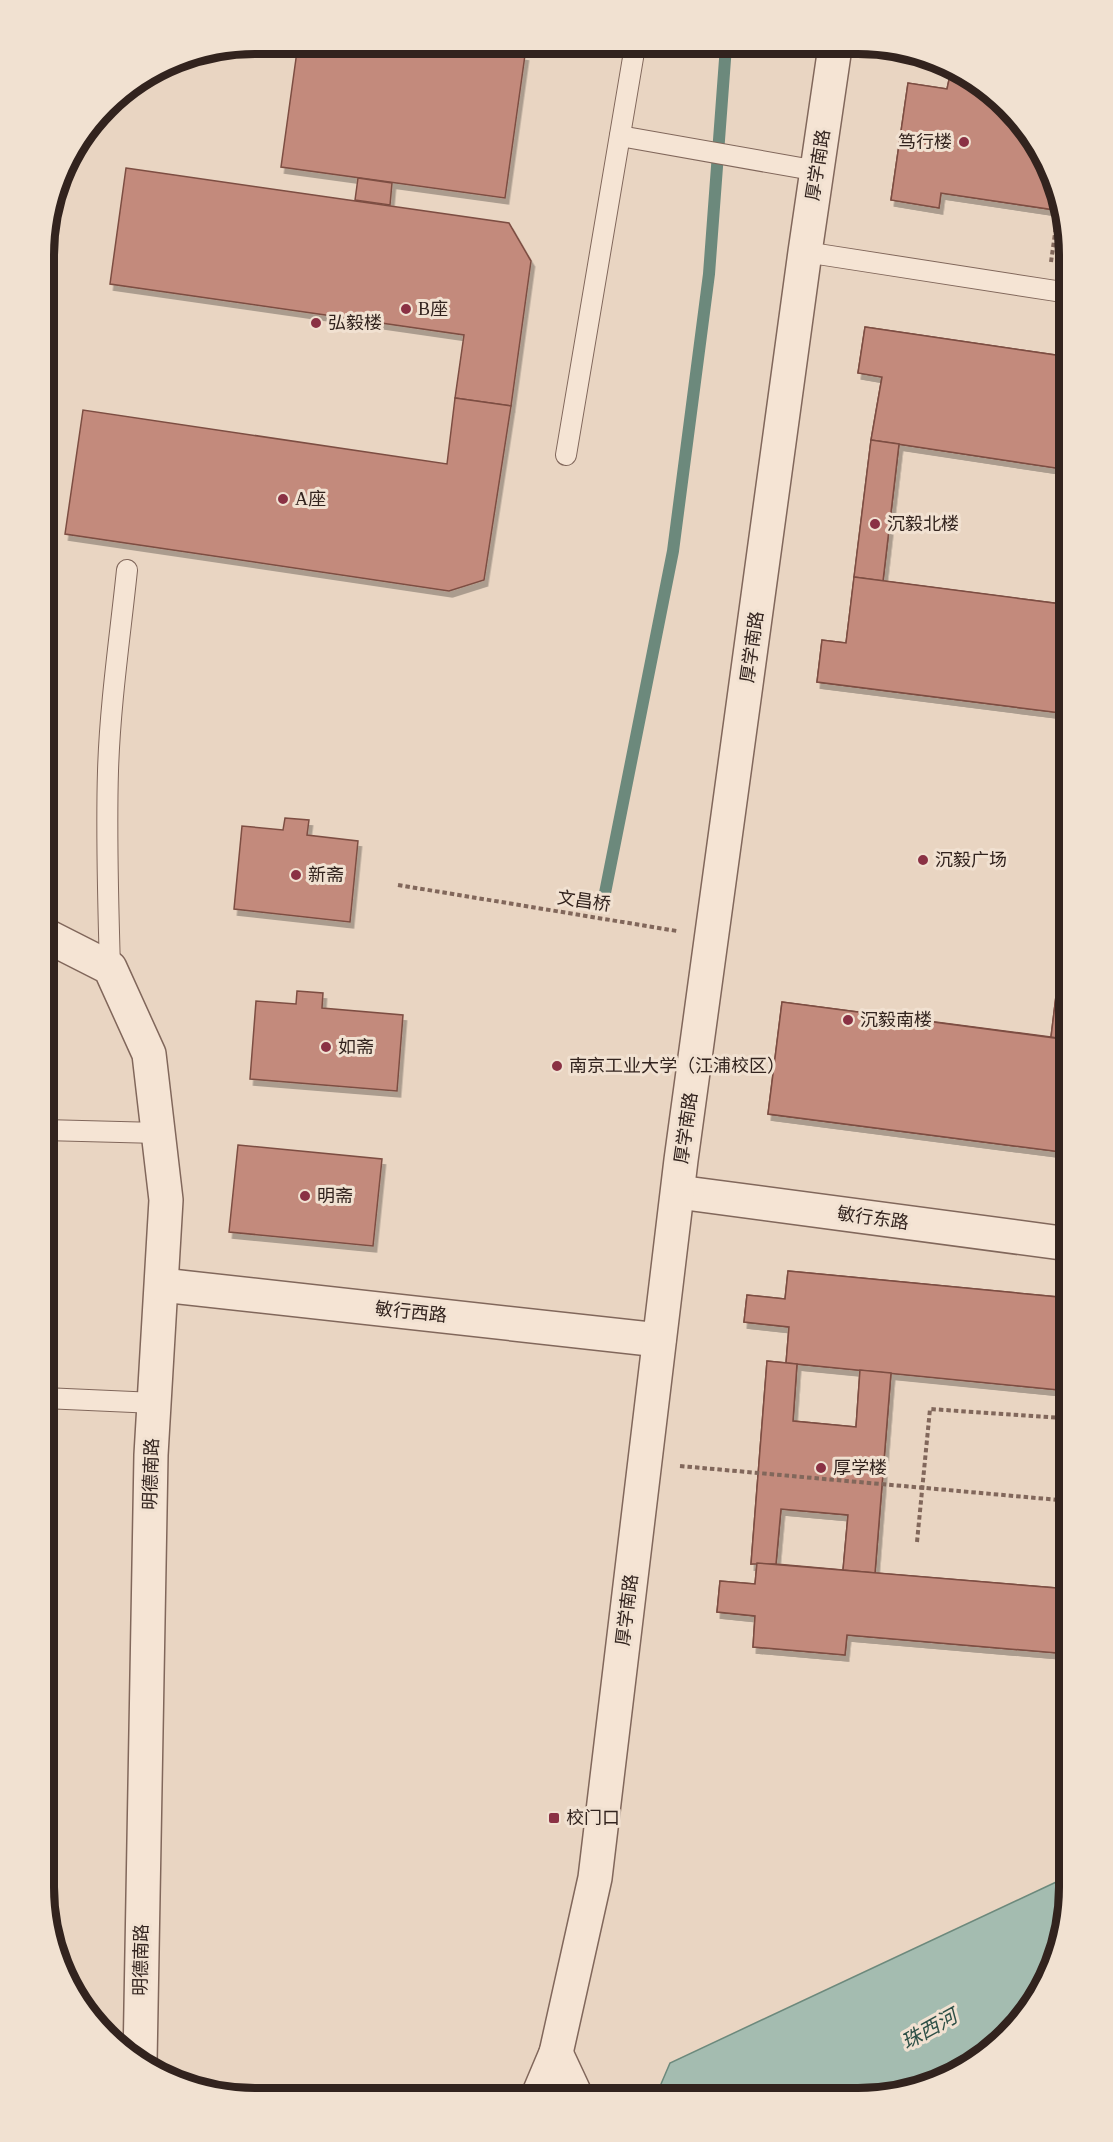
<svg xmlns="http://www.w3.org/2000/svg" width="1113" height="2142" font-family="'Times New Roman','Noto Sans SC',serif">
	<defs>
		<filter id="shadow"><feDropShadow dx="3.5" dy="6" stdDeviation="0" flood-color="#0004"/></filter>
	</defs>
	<rect width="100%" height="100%" fill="#e9d5c2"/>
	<!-- water -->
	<polygon fill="#a4bcb0" stroke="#6c897c" stroke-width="1.5" points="1069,1876 1069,1901 1054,1968 1026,2016 977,2062 967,2067 926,2087 858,2098 655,2098 670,2063"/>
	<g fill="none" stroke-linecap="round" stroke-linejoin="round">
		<!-- stream -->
		<polyline stroke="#6c897c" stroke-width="12" points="603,903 673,551 709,274 726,46"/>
	</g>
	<!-- building -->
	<g fill="#c38a7b" stroke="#7d4e43" stroke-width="1.5" fill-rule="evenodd" filter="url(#shadow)">
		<polygon points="298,44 449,45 525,55 505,198 281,167"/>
		<polygon points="950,75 957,76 997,96 1058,187 1062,211 941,193 939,208 891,200 908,83 947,89"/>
		<polygon points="950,75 957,76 997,96 1058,187 1062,211 941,193 939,208 891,200 908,83 947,89"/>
		<polygon points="126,168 509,223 531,261 511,406 455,398 464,335 110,284"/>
		<polygon points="358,178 392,183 390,205 355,200"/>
		<polygon points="865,327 1069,357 1069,470 899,444 883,581 1069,605 1069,714 817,682 822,640 846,643 871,440 882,377 858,373"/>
		<polygon points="865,327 1069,357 1069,470 871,440 882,377 858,373"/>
		<polygon points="455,398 511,406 484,580 449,591 65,534 83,410 447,464"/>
		<polygon points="871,440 899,444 883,581 854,577"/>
		<polygon points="854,577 1069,605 1069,714 817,682 822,640 846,643"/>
		<polygon points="285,818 309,820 307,835 358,841 350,922 234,909 242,826 283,830"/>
		<polygon points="1069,889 1069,1153 768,1114 782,1002 1051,1037"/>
		<polygon points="1069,889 1069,1040 1051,1037"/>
		<polygon points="297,991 323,993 322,1008 403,1015 397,1091 250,1079 256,1001 296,1004"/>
		<polygon points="782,1002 1069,1040 1069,1153 768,1114"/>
		<polygon points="238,1145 382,1159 373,1246 229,1232"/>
		<path d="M 788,1271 L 1069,1298 L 1069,1391 L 891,1373 L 875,1573 L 1069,1589 L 1069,1654 L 847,1635 L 845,1655 L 753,1647 L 755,1616 L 717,1612 L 720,1581 L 755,1584 L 757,1563 L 751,1564 L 767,1361 L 786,1363 L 789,1327 L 744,1322 L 747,1295 L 785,1299 ZM 797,1364 L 860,1370 L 856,1427 L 793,1421 ZM 781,1509 L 848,1515 L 843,1570 L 776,1564 Z"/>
		<polygon points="788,1271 1069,1298 1069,1391 786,1363 789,1327 744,1322 747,1295 785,1299"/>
		<polygon points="767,1361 797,1364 793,1421 856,1427 860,1370 891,1373 875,1573 843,1570 848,1515 781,1509 776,1564 751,1564"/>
		<polygon points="1069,1522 1069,1559 1066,1558"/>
		<polygon points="1069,1522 1069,1559 1066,1558"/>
		<polygon points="757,1563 1069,1589 1069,1654 847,1635 845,1655 753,1647 755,1616 717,1612 720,1581 755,1584"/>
	</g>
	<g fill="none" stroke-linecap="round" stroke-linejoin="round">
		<!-- lane casing -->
		<g stroke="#81675b" stroke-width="22">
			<g id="lane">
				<polyline points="620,136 818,171"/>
				<polyline points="805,252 1069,293"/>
				<polyline points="566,455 635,46"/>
				<path d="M 110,968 C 108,902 106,836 108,771 C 110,704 120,637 127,570"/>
				<polyline points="44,1130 158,1133"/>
				<polyline points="44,1398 155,1403"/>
			</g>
		</g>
		<!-- street casing -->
		<g stroke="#81675b" stroke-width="36">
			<g id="street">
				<polyline points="45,935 110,968 149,1054 166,1200 151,1455 140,2062"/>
				<polyline points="678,1192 1069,1244"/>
				<polyline points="162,1285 659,1340"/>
				<polyline points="556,2053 577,2098"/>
				<polyline points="537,2098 556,2053 595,1878 681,1160 805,252 835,47"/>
			</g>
		</g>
		<!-- path -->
		<g stroke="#81675b" stroke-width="4" stroke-dasharray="4.5 3" stroke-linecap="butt">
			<polyline points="1051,262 1060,198"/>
			<polyline points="398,885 677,931"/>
			<polyline points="680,1466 1059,1500"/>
			<polyline points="917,1542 930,1409 1062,1418"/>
		</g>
		<!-- lane -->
		<use href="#lane" stroke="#f5e4d4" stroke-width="20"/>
		<!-- street -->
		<use href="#street" stroke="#f5e4d4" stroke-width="33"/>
	</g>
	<!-- markers -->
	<g fill="#8a3144" stroke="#f1e1d1" stroke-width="2">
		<circle cx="964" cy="142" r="6"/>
		<circle cx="406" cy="309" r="6"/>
		<circle cx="316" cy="323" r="6"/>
		<circle cx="283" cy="499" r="6"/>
		<circle cx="875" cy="524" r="6"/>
		<circle cx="923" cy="860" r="6"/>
		<circle cx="296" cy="875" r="6"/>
		<circle cx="848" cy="1020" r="6"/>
		<circle cx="326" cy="1047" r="6"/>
		<circle cx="557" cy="1066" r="6"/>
		<circle cx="305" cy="1196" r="6"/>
		<circle cx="821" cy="1468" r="6"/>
		<rect x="548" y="1812" width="12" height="12" rx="3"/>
	</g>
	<g text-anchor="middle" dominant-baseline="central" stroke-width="6" stroke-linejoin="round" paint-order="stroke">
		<!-- poi labels -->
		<g font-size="18" fill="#32231e" stroke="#f1e1d1" text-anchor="start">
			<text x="952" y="142" text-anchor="end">笃行楼</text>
			<text x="418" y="309">B座</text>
			<text x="328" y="323">弘毅楼</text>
			<text x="295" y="499">A座</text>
			<text x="887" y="524">沉毅北楼</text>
			<text x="935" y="860">沉毅广场</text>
			<text x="308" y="875">新斋</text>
			<text x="860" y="1020">沉毅南楼</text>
			<text x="338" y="1047">如斋</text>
			<text x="569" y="1066">南京工业大学（江浦校区）</text>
			<text x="317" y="1196">明斋</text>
			<text x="833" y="1468">厚学楼</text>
			<text x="566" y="1818">校门口</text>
		</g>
		<!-- street labels -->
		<g font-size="18" fill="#32231e" stroke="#f1e1d1">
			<text transform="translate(818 165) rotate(-81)">厚学南路</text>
			<text transform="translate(752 647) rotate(-82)">厚学南路</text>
			<text transform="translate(584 901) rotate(8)">文昌桥</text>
			<text transform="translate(686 1128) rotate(-82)">厚学南路</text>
			<text transform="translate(873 1218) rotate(8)">敏行东路</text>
			<text transform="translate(411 1312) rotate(6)">敏行西路</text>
			<text transform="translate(151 1474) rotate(-88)">明德南路</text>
			<text transform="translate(627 1610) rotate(-83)">厚学南路</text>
			<text transform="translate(141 1960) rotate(-89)">明德南路</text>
		</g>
		<!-- water labels -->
		<g font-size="20" font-style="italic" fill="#2e5047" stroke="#f1e1d1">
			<text transform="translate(929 2029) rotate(-29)">珠西河</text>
		</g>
	</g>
	<!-- crop -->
	<path d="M0 0H1113V2142H0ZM255 54H858A201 201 0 0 1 1059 255V1887A201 201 0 0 1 858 2088H255A201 201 0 0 1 54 1887V255A201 201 0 0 1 255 54Z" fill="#f1e1d1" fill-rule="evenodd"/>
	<path fill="none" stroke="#32231e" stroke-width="8" d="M255 54H858A201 201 0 0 1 1059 255V1887A201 201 0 0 1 858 2088H255A201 201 0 0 1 54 1887V255A201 201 0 0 1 255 54Z"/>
</svg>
